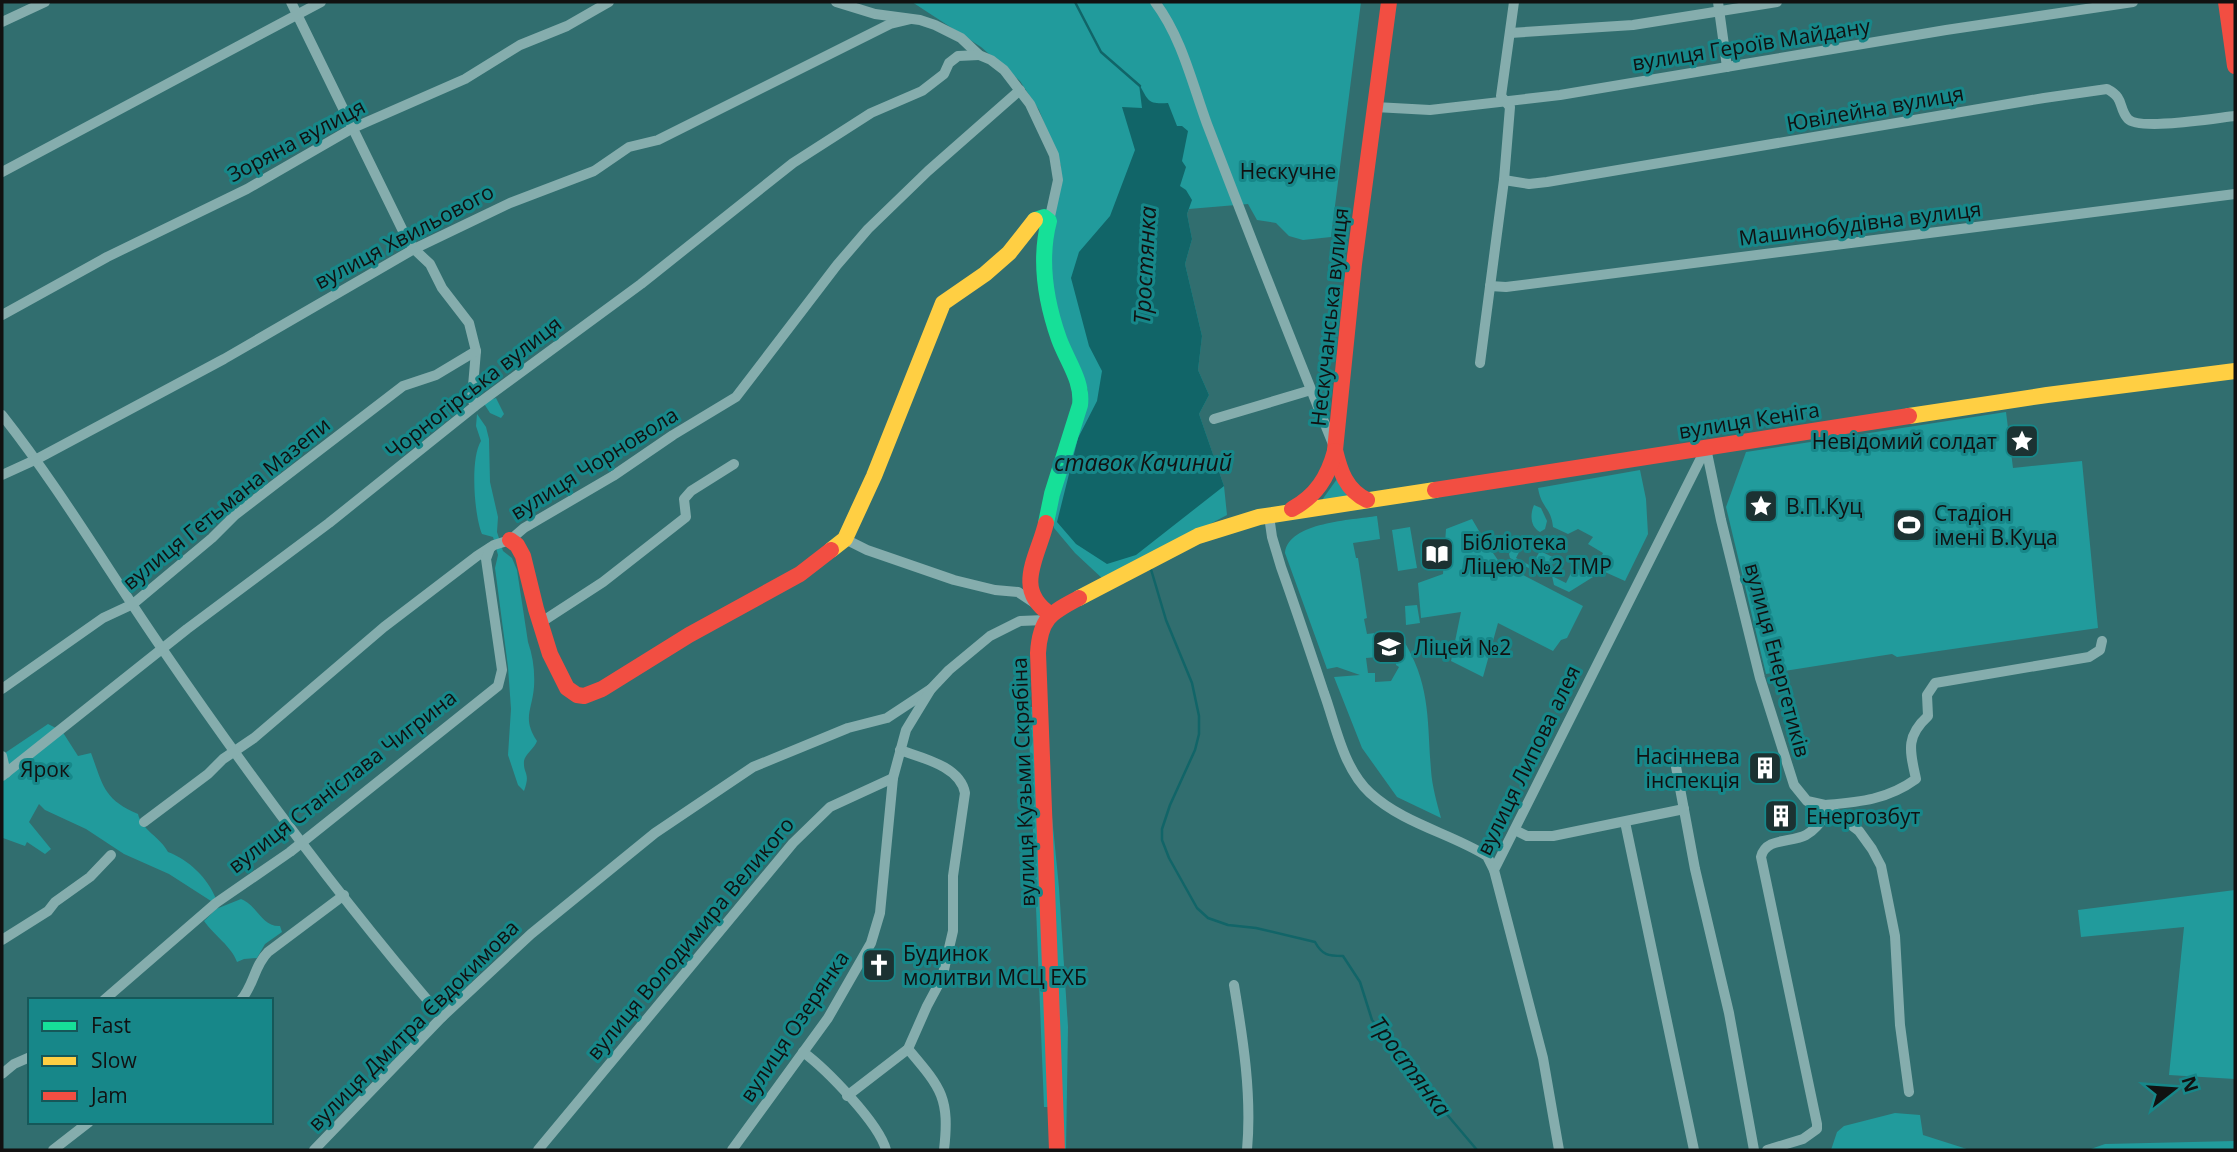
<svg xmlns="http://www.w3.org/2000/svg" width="2237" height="1152" font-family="'Open Sans',sans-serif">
	<rect width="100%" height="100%" fill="#316e6f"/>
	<!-- green -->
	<g fill="#219b9c">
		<polygon points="912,2 1361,2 1331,237 1303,240 1289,236 1276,223 1257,220 1248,204 1189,209 1187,214 1192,239 1185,264 1202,336 1198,370 1209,395 1199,414 1224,486 1227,515 1104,580 1075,553 1054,528 1050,504 1088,390 1053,311 1048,256 1061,166 1039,110 1020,81 981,47"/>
		<polygon points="496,398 504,414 501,418 490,413 483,402"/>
		<polygon points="2006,412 2013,468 2082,461 2098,628 1897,657 1892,654 1766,674 1726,507 1746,452"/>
		<path d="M 477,414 L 486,427 L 489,439 L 490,482 L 498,517 L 497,532 L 503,551 L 512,558 L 517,570 L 528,642 C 533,656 535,672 534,687 C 532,711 522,718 537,741 C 535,748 525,754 524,761 C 523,775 531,772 524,791 L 518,785 L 508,755 L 511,709 L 508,667 L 495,568 L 498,555 L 493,537 L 482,534 C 474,515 470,458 481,441 L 476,426 Z"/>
		<path d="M 1640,470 L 1646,499 L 1648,534 L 1625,581 L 1596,568 L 1603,553 L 1588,544 L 1593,537 L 1578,529 L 1568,534 L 1553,527 C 1551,507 1541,508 1538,488 Z"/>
		<polygon points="1337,479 1348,497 1322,500"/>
		<path d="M 1534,505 L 1541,508 L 1547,521 L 1545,529 L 1540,532 C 1530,527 1530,514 1534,505 Z"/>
		<path d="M 1377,516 L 1380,539 L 1353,543 L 1356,558 L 1358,558 L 1367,618 L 1364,619 L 1367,634 L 1375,633 L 1378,657 L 1366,658 L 1368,673 L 1375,673 L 1375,682 L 1391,681 L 1399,667 L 1396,665 L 1397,639 L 1402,638 C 1431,684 1427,719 1431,770 C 1432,786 1437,803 1441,818 L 1397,797 L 1362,748 L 1334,677 L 1360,675 L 1337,667 L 1327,669 L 1285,553 C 1288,522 1353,520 1377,516 Z"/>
		<polygon points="1472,519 1486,543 1500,563 1583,606 1567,638 1561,640 1553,651 1498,623 1483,677 1451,661 1461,612 1421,618 1418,583 1443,574 1446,529"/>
		<polygon points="1410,527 1417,568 1398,571 1392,530"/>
		<polygon points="1517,543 1522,546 1516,558 1531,566 1540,551 1559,560 1536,572 1510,558 1509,554 1513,545"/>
		<polygon points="1574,567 1593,577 1569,592 1554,585 1552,576 1566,583"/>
		<polygon points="1417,605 1420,623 1406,625 1405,606"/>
		<polygon points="1028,707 1036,707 1052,1107 1044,1107"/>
		<path d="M 48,724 L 62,731 L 78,756 L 91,753 C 103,785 103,799 138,814 C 141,829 161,838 168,852 C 189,860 208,878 216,899 L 211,901 L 169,874 L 124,854 L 86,829 L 45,810 L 39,804 L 29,822 L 51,849 L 45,854 L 27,842 L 25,846 L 3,838 L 2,755 Z"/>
		<polygon points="1049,785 1059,888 1068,1027 1066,1150 1063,1150"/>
		<polygon points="2235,890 2235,1079 2169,1075 2184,927 2081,937 2078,910"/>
		<path d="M 241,899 C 257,905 262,927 280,926 L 282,932 L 265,944 L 257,958 L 244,959 L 237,962 C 232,947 214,935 204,921 L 216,909 Z"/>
		<polygon points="1895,1113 1920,1115 1923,1135 1970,1150 1831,1150 1837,1132 1844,1126"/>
		<polygon points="2235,1141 2235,1150 2088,1150 2105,1144"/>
	</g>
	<!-- water -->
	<path fill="#116568" d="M 1139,84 C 1149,102 1148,104 1168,103 L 1177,126 L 1182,126 L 1188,131 L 1182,161 L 1186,167 L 1180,186 L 1186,190 L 1192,200 L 1187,214 L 1192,239 L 1185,264 L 1202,336 L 1198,370 L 1209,395 L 1199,414 L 1224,486 L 1136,555 L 1107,564 L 1076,544 L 1057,522 L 1078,438 L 1097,401 L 1102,371 L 1089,346 L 1071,278 L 1079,252 L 1110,216 L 1135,150 L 1122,107 L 1142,108 Z"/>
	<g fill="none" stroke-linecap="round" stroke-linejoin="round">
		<!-- stream -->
		<g stroke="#116568" stroke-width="2.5">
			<polyline points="1075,2 1101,52 1140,86"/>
			<path d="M 1150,566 L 1166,620 L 1192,683 L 1199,716 L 1199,734 L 1195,750 L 1170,805 L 1162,829 L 1162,840 L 1169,858 L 1197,908 L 1208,918 L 1228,925 L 1256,928 L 1315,942 C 1322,955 1328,956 1343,956 L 1360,982 L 1372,1020 L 1383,1033 L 1400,1059 L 1477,1150"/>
		</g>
		<!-- street -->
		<g stroke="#85adad" stroke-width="10">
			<polyline points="291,2 405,235 414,249 430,264 442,288 469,323 476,351 472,398 475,406"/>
			<polyline points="836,2 875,14 920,20 935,25 961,38 979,55 991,60 1004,70 1030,104 1054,155 1058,180 1049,221"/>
			<path d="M 1155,2 C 1182,38 1192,83 1207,124 C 1248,231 1290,338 1333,444"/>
			<polyline points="1718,2 1727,67"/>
			<polyline points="2,22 45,2"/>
			<polyline points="1510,33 1633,25 1777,2"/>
			<polyline points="1375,107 1430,110 1560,95 1946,30 2133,2"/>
			<polyline points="2,172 321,2"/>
			<path d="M 1504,180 L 1529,184 L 1547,182 L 2044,98 L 2107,89 C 2125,98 2118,108 2128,119 C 2139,131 2216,118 2235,116"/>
			<polyline points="1490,286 1506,287 2235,194"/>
			<polyline points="2,315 107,257 247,189 353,128 465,79 520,45 567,26 609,2"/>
			<polyline points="1480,363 1504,180 1510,107 1501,96 1514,2"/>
			<path d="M 2,415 C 61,490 109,572 163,650 C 250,777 342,901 442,1017"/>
			<polyline points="1214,419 1311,390"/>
			<polyline points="1706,448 1721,520 1760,678 1794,785 1807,801 1825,805 1859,831 1872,849 1881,866 1895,936 1900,1025 1909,1092"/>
			<polyline points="2,475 37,459 224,359 414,249 510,203 594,171 629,147 658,140 890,24 911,19"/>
			<path d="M 1269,516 L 1272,537 L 1281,567 C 1296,609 1310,651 1324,693 C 1336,726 1343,768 1370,793 C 1404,824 1450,833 1487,856 L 1494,870"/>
			<polyline points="845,539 867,550 954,580 995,590 1018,592 1036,604"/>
			<polyline points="540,623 603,582 686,517 684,499 691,491 734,464"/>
			<polyline points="2,689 103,618 133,604 212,538 235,515 403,386 436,375 476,351"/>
			<polyline points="2,756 6,773"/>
			<polyline points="1674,756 1695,869 1729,1013 1754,1150"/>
			<polyline points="2,776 187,629 329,523 475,406 641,284 793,163 871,113 922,91 944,74 949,63 958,56 979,55"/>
			<path d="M 1825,805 C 1859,802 1887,800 1916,779 C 1910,751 1905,737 1928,716 L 1927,695 L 1935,683 L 2089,657 L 2100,650 L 2102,641"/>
			<polyline points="144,822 208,774 223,759 254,738 384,627 477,556 494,545 510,540 524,528 613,476 673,435 736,397 837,265 868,229 928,171 1020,90"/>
			<polyline points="1625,822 1694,1150"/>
			<polyline points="1515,830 1527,836 1553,836 1684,809"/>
			<polyline points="2,940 48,911 55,902 90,877 111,855"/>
			<path d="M 1234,985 C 1243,1039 1252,1095 1247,1150"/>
			<polyline points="104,1000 216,903 290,852 498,686 502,670 486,559 490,548"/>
			<path d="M 241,1000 C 254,985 254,966 268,952 L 344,895"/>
			<path d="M 908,1049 C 941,1088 950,1097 944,1150"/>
			<path d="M 803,1052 C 826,1069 879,1123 886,1150"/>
			<polyline points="2,1074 14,1064 30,1057"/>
			<path d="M 847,1096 L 908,1049 L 927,1006 L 942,978 L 953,931 L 953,876 L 965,793 C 960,766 922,758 900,750"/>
			<polyline points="53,1150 89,1122"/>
			<polyline points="314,1150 442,1017 531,934 655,833 753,767 848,728 887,718 931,689"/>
			<polyline points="538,1150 793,843 830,807 893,778"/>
			<polyline points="732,1150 828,1018 871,943 880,913 893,778 906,730 920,707 931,689 949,670 990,636 1020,621 1045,620"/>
			<polyline points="1559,1150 1543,1058 1494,870 1706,448"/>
			<path d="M 1767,1150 L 1803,1139 L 1817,1129 L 1817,1124 L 1761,857 C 1766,837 1791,843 1806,835 C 1816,830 1823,818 1830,809"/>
		</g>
		<!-- fast -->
		<path stroke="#16e098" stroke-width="16" d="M 1035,220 L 1044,217 L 1049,221 C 1039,259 1046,302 1059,339 C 1067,361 1083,381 1080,405 L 1052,494 L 1046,523"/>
		<!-- slow -->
		<g stroke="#ffcf43" stroke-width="16">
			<polyline points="1909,416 2047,395 2235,371"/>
			<polyline points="831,550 845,539 874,476 943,303 985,274 1009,253 1035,220"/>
			<polyline points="1079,598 1198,536 1259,517 1435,490"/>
		</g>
		<!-- jam -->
		<g stroke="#f24e42" stroke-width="16">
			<polyline points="2226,2 2235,66"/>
			<polyline points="1435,490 1909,416"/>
			<path d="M 1367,500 C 1346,490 1340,471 1335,450 L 1354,264 L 1389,2"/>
			<path d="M 1292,509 C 1316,496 1328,477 1335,451"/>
			<path d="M 1046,523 C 1038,557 1013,589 1050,614"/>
			<polyline points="510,540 517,545 523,556 536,609 550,654 567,688 577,695 584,696 602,689 689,635 800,574 831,550"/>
			<path d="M 1057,1150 L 1038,653 C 1040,619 1050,613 1079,598"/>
		</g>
	</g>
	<!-- icons -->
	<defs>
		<g id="sight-square" transform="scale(1.75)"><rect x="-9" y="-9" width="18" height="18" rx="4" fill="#1c3232" stroke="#178789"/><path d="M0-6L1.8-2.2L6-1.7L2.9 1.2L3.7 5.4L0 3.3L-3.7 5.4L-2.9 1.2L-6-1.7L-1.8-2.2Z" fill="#fff"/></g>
		<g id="stadium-square" transform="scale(1.75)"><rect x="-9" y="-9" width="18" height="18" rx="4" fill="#1c3232" stroke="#178789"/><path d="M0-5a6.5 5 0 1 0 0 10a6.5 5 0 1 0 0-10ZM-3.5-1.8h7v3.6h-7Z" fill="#fff"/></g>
		<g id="library-square" transform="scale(1.75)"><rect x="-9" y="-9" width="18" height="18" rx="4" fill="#1c3232" stroke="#178789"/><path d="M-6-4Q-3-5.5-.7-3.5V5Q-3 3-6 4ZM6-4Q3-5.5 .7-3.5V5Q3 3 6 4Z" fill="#fff"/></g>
		<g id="school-square" transform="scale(1.75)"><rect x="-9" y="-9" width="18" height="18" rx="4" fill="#1c3232" stroke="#178789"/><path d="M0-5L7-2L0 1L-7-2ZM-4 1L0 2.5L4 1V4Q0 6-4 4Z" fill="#fff"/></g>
		<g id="building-square" transform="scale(1.75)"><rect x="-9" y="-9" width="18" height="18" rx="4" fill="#1c3232" stroke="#178789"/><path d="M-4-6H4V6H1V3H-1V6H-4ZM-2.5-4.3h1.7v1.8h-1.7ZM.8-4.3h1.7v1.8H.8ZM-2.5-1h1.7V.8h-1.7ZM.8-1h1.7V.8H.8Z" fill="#fff"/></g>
		<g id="church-square" transform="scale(1.75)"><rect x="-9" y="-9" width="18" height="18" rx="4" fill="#1c3232" stroke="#178789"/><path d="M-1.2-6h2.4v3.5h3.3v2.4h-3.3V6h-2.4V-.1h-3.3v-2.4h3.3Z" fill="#fff"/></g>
	</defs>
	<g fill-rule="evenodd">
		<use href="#sight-square" x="2022" y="441"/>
		<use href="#sight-square" x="1761" y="506"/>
		<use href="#stadium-square" x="1909" y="525"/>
		<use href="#library-square" x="1437" y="554"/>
		<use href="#school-square" x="1389" y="647"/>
		<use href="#building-square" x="1765" y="768"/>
		<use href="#building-square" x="1781" y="816"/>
		<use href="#church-square" x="879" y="965"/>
	</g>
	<g text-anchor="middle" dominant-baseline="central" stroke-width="6" stroke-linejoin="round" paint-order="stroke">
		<!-- street labels -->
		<g font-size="21" fill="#111" stroke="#178789">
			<text transform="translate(1751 44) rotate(-9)">вулиця Героїв Майдану</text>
			<text transform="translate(1875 108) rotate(-10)">Ювілейна вулиця</text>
			<text transform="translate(296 140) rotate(-28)">Зоряна вулиця</text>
			<text transform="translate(1860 223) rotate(-7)">Машинобудівна вулиця</text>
			<text transform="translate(404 236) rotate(-28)">вулиця Хвильового</text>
			<text transform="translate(1329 317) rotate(-84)">Нескучанська вулиця</text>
			<text transform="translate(473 387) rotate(-38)">Чорногірська вулиця</text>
			<text transform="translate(1749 420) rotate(-9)">вулиця Кеніга</text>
			<text transform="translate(594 463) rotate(-32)">вулиця Чорновола</text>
			<text transform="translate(226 503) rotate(-39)">вулиця Гетьмана Мазепи</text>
			<text transform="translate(1778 660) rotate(75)">вулиця Енергетиків</text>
			<text transform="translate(1528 760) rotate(-64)">вулиця Липова алея</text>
			<text transform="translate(342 781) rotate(-38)">вулиця Станіслава Чигрина</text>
			<text transform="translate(1023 782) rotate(-92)">вулиця Кузьми Скрябіна</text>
			<text transform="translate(690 938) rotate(-50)">вулиця Володимира Великого</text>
			<text transform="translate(413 1025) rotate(-45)">вулиця Дмитра Євдокимова</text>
			<text transform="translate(794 1026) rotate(-56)">вулиця Озерянка</text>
		</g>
		<!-- park labels -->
		<g font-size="21" fill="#111" stroke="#178789">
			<text x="1288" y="171">Нескучне</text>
			<text x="45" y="769">Ярок</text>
		</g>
		<!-- poi labels -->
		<g font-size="21" fill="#111" stroke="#178789" text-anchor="start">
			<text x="1997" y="441" text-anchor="end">Невідомий солдат</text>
			<text x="1786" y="506">В.П.Куц</text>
			<text x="1934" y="513">Стадіон<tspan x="1934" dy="24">імені В.Куца</tspan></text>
			<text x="1462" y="542">Бібліотека<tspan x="1462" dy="24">Ліцею №2 ТМР</tspan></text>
			<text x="1414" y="647">Ліцей №2</text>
			<text x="1740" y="756" text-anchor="end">Насіннева<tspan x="1740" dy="24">інспекція</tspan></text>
			<text x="1806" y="816">Енергозбут</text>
			<text x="903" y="953">Будинок<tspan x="903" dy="24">молитви МСЦ ЕХБ</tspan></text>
		</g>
		<!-- water labels -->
		<g font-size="23" font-style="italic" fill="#111" stroke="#178789">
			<text transform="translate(1144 265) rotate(-87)">Тростянка</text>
			<text x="1143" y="462">ставок Качиний</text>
			<text transform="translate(1411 1066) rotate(53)">Тростянка</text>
		</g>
	</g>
	<!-- border -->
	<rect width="2237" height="1152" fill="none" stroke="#111111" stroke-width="7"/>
	<!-- legend -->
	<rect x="28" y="998" width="245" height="126" fill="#178789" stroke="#155859" stroke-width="2"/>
	<rect x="42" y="1021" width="35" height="10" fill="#16e098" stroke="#155859" stroke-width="2"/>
	<text x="91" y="1033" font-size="21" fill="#111111">Fast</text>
	<rect x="42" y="1056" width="35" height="10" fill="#ffcf43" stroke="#155859" stroke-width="2"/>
	<text x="91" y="1068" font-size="21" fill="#111111">Slow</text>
	<rect x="42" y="1091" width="35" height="10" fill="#f24e42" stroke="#155859" stroke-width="2"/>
	<text x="91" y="1103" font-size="21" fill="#111111">Jam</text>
	<!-- north arrow -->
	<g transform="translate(2174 1089) rotate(73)" stroke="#178789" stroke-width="5" paint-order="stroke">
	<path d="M0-5L12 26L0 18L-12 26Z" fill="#111111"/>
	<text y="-10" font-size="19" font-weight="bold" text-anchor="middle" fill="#111111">N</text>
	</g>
</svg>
